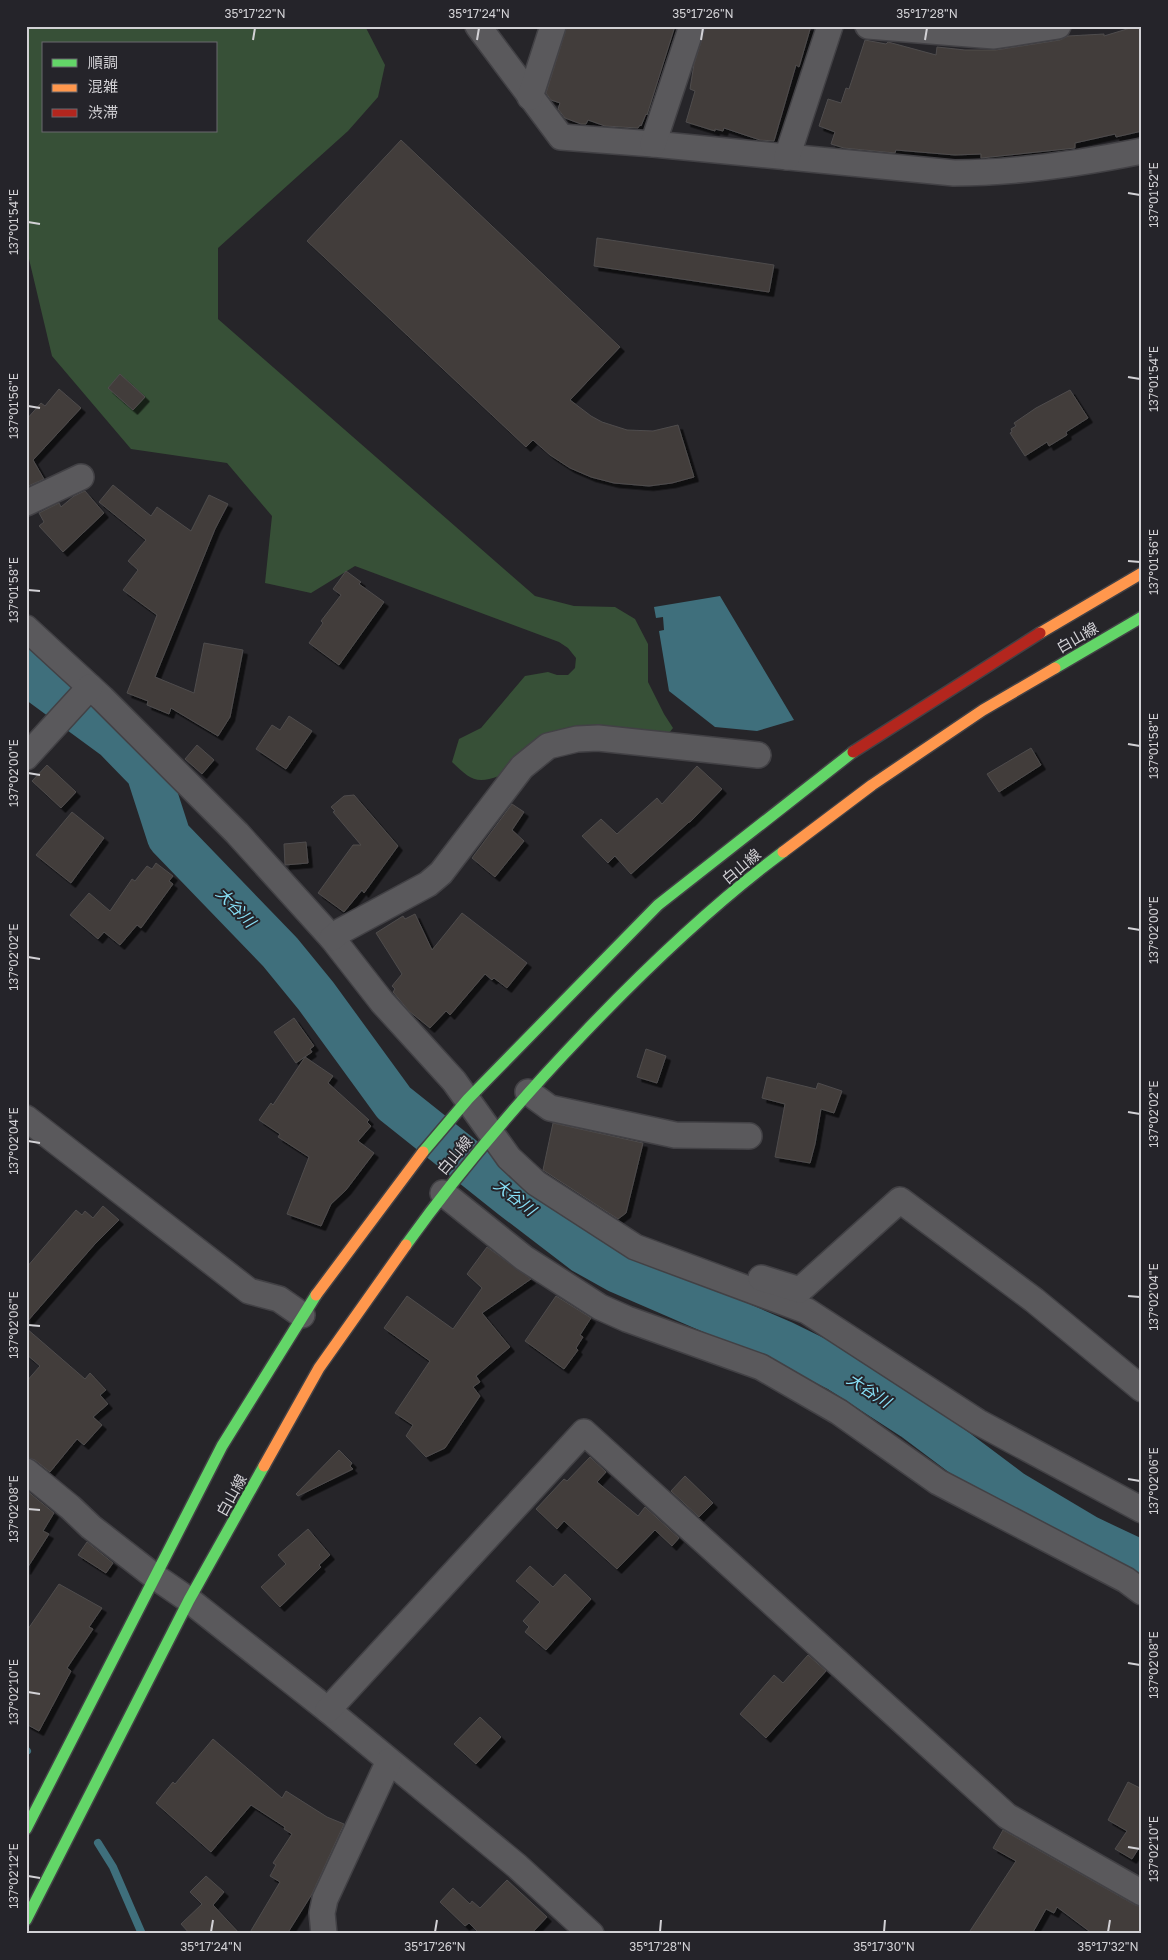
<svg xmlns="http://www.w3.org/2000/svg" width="1168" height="1960" font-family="'Golos Text','Noto Sans JP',sans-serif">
	<defs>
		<filter id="shadow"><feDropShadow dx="4.5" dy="4.5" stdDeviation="0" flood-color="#0009"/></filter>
	</defs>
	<rect width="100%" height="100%" fill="#262529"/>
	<!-- forest -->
	<path fill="#375037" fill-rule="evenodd" d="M 26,26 L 365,26 L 385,65 L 378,97 L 348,131 L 218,248 L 218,319 L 535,596 L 574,606 L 615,607 L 635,619 L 648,644 L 648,682 L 664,714 L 673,728 L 665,738 L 601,732 L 499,776 C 475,785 469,778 452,762 L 459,739 L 481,728 L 525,676 L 548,672 L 557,675 L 568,675 L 575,668 L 576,658 L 568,648 L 559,642 L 355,566 L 311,593 L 265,583 L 272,516 L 227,463 L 131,449 L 52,356 L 29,259 L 26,224 ZM 44,44 L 216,44 L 216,131 L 44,131 Z"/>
	<!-- water -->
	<polygon fill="#3f6f7c" points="720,596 794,720 757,731 715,727 669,691 659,631 664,630 663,617 656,618 654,607"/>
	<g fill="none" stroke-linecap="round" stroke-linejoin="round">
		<!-- stream -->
		<g stroke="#3f6f7c" stroke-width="8">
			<polyline points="26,1750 27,1751"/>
			<polyline points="98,1843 113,1867 142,1934"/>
		</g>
		<!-- river -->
		<polyline stroke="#3f6f7c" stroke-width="44" points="26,670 36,680 115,738 148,772 169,837 280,952 316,996 394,1103 512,1197 584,1252 618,1271 784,1343 839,1370 913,1418 1013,1493 1087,1537 1142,1563"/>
	</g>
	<!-- building -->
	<g fill="#433d3a" stroke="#4e4c4d" filter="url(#shadow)">
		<polygon points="567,26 675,26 647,115 646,114 641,126 640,125 638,128 605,126 588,120 586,124 581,124 565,118 558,109 560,103 551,100 546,93"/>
		<polygon points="706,26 811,26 799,67 796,65 774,141 760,140 724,128 723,131 715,129 715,131 686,122 695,91 690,89 694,64"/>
		<polygon points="1137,26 1142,26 1142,131 1116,137 1115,134 1075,143 1075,148 981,158 981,154 955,155 896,150 895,153 844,148 831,144 835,132 819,126 828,99 841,103 846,88 849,89 865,40 886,44 888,42 936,55 937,47 965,50 996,50 1060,40 1068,36 1104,34 1104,36"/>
		<polygon points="401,140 620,347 570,400 591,416 602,422 627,430 653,431 678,425 694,477 672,483 649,486 614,483 591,477 570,468 550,455 533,440 526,447 307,241"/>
		<polygon points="597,238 774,265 769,292 594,266"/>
		<polygon points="120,374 145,397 133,410 108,388"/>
		<polygon points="59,389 81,408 33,460 44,479 26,487 26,420 41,403 45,406"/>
		<polygon points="1070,390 1088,418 1066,432 1067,435 1049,446 1047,442 1025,456 1010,433 1012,432 1011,429 1016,426 1014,423 1036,408"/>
		<polygon points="113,485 151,516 157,507 191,531 209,495 228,504 215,529 155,677 194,693 204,643 243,650 230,717 218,736 171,708 169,714 147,705 148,701 127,693 157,615 123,590 138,570 128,561 146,540 99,502"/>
		<polygon points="85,491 104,513 63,552 39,526 44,522 39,513 59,503 61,507 74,496"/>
		<polygon points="346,571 361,582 359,584 384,602 339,665 309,643 323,623 321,621 341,595 333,589"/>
		<polygon points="289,716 312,731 286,769 256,749 272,725 280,730"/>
		<polygon points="197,745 214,760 202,774 185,759"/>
		<polygon points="1031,748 1041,765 999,792 987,774"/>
		<polygon points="47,765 76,792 61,808 32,781"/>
		<polygon points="697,766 722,789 690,822 689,822 631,874 615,856 608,863 582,836 601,819 617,834 657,798 662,804"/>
		<polygon points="354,795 398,846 364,893 362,890 344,912 318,893 353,845 361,845 333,812 335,811 331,807 344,796"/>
		<polygon points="512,804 524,812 512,830 524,841 495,877 472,858"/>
		<polygon points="72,812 104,838 71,883 36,855"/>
		<polygon points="306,842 308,863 285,865 284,844"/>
		<polygon points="156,863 173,876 169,881 173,884 141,928 137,925 120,945 104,932 98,939 70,915 89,893 110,911 132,879 135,881 147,866 152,869"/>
		<polygon points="462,913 527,963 507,988 494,978 492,980 485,974 450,1015 446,1011 430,1028 409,1011 393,992 395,989 392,986 402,974 376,933 403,916 405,919 415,914 432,950"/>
		<polygon points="294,1018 314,1046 310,1049 312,1052 296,1063 274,1032"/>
		<polygon points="646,1049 666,1056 657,1083 637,1077"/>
		<polygon points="305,1057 333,1076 328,1083 369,1120 367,1122 371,1126 358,1141 374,1153 346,1190 331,1204 321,1226 287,1214 309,1157 278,1137 280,1134 259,1120 271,1103 273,1105"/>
		<polygon points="767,1077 816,1089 818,1083 842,1091 834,1113 821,1109 815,1144 810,1163 775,1157 785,1104 762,1098"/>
		<polygon points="553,1123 643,1143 626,1213 618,1219 543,1170"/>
		<polygon points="103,1206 119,1220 94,1245 26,1323 26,1268 76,1210 82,1215 85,1211 93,1218"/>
		<polygon points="487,1247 531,1279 482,1313 510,1347 476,1376 480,1382 473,1387 480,1396 445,1448 426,1457 406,1436 413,1425 395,1413 430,1361 384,1328 407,1296 453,1329 482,1288 467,1274"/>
		<polygon points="556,1296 591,1318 580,1335 583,1337 576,1348 578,1350 564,1369 525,1341"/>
		<polygon points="26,1328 85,1379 90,1373 106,1390 100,1395 108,1404 93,1417 102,1425 84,1445 77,1439 50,1472 35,1460 26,1457 26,1382 40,1366 26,1354"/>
		<polygon points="339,1450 352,1463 350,1466 353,1469 298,1496 296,1494"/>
		<polygon points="590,1457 606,1472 597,1482 638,1516 645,1507 679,1538 672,1546 655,1530 617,1569 564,1521 557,1529 536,1509 564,1479 567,1481"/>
		<polygon points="685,1476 713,1503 699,1517 671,1491"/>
		<polygon points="26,1490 54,1513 43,1531 49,1534 26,1570"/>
		<polygon points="308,1529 330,1555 319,1565 321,1567 280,1607 261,1587 286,1564 278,1555"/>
		<polygon points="87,1542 113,1563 106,1573 78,1555"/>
		<polygon points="530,1566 553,1587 565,1574 591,1599 546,1650 525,1632 529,1627 523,1621 540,1602 516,1581"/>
		<polygon points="59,1584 102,1608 89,1627 93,1629 67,1668 71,1671 39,1731 26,1724 26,1632"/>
		<polygon points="808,1655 826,1671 766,1738 740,1714 774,1675 783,1683"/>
		<polygon points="480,1717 501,1737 476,1764 454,1744"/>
		<polygon points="213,1739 282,1798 286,1791 327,1817 344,1824 312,1894 287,1934 249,1934 280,1882 270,1876 276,1865 273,1863 292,1834 284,1829 285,1827 251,1805 211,1852 156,1803 173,1782 175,1784"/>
		<polygon points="1128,1782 1142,1789 1142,1843 1132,1859 1115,1849 1127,1831 1108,1820"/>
		<polygon points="1003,1830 1135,1905 1142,1907 1142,1934 1093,1934 1057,1907 1054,1913 1046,1909 1032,1934 968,1934 1016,1861 993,1848"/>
		<polygon points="206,1876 224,1892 213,1905 240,1934 190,1934 181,1924 202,1904 190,1892"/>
		<polygon points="507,1880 547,1917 531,1934 480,1934 469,1923 465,1926 440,1902 453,1888 470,1904 472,1901 480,1908"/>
	</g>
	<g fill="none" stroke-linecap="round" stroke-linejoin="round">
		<!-- street casing -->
		<g stroke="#424145" stroke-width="28">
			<g id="street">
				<path d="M 478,26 L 561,137 L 653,144 L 954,173 C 1014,173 1083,163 1142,151"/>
				<polyline points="868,26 994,36 1058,26"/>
				<polyline points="530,97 553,26"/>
				<polyline points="653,144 692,26"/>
				<polyline points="787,157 830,26"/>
				<polyline points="26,503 81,477"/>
				<polyline points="26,628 102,698 237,833 332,938 382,1002 454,1081 509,1158 536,1183 635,1247 807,1311 978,1422 1142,1510"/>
				<polyline points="26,757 90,687"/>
				<polyline points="332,938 341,931 428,884 441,873 522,767 548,746 577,739 598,738 758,755"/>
				<polyline points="528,1092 550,1108 675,1135 749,1136"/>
				<polyline points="26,1118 249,1291 279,1299 302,1315"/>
				<polyline points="443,1193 524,1258 600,1307 627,1319 761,1367 839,1412 938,1482 1126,1580 1142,1592"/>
				<polyline points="761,1278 800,1290 900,1200 1034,1300 1142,1389"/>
				<polyline points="26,1471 70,1507 91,1527 154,1576 189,1600 328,1710 517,1866 591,1934"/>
				<polyline points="328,1710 584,1432 1007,1816 1142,1893"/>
				<polyline points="324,1934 322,1913 325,1899 389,1761"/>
			</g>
		</g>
		<!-- fast casing -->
		<g stroke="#424145" stroke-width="14">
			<g id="fast">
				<polyline points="1055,668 1142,617"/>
				<polyline points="423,1152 468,1099 658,905 853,752"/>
				<path d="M 406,1245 C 461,1168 519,1101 584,1033 C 646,968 712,905 783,852"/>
				<polyline points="26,1829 222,1446 316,1295"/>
				<polyline points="26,1920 189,1600 264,1466"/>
			</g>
		</g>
		<!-- slow casing -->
		<g stroke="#424145" stroke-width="14">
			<g id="slow">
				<polyline points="1040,633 1142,573"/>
				<polyline points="783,852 872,785 983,710 1055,668"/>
				<polyline points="316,1295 423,1152"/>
				<polyline points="264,1466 319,1368 406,1245"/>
			</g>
		</g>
		<!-- jam casing -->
		<g stroke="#424145" stroke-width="14">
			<polyline id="jam" points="853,752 1040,633"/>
		</g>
		<!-- street -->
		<use href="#street" stroke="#5a595c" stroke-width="25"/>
		<!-- fast -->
		<use href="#fast" stroke="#63d668" stroke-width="11"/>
		<!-- slow -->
		<use href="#slow" stroke="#ff974d" stroke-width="11"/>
		<!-- jam -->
		<use href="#jam" stroke="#b3261e" stroke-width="11"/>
	</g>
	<!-- ticks -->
	<path fill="none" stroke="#d2d1d5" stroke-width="2" d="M 253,40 L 255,28M 477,40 L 479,28M 701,40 L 703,28M 925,40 L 927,28M 1128,193 L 1140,195M 28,222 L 40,224M 1128,377 L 1140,379M 28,406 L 40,408M 1128,561 L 1140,562M 28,590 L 40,591M 1128,744 L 1140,746M 28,773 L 40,775M 1128,928 L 1140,930M 28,957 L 40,959M 1128,1112 L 1140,1114M 28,1141 L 40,1143M 1128,1296 L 1140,1297M 28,1325 L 40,1326M 1128,1479 L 1140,1481M 28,1509 L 40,1510M 1128,1663 L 1140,1665M 28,1692 L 40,1694M 1128,1847 L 1140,1849M 28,1876 L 40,1878M 211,1932 L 213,1920M 435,1932 L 437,1920M 660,1932 L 661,1920M 884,1932 L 885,1920M 1108,1932 L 1110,1920"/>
	<g text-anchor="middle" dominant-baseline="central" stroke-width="4" stroke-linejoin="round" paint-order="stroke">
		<!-- street labels -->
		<g font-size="15" fill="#d2d1d5" stroke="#25242a">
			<text transform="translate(1077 637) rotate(-30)">白山線</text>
			<text transform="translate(741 866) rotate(-40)">白山線</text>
			<text transform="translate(454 1155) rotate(-50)">白山線</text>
			<text transform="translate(231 1495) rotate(-61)">白山線</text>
		</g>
		<!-- water labels -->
		<g font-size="16" font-style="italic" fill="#87dff6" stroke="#25242a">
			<text transform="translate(236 907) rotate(46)">大谷川</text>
			<text transform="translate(515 1197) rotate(38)">大谷川</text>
			<text transform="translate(869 1390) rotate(33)">大谷川</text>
		</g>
	</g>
	<!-- border -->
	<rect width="1168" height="1960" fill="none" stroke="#25242a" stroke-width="55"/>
	<!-- legend -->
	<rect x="42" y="42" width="175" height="90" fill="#25242a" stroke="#6a696e"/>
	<rect x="52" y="59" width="25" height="8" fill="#63d668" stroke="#6a696e"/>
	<text x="88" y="68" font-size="15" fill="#d2d1d5">順調</text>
	<rect x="52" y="84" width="25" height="8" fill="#ff974d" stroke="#6a696e"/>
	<text x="88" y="92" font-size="15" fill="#d2d1d5">混雑</text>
	<rect x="52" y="109" width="25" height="8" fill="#b3261e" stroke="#6a696e"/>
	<text x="88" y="118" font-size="15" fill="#d2d1d5">渋滞</text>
	<rect x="28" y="28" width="1112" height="1904" fill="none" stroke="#d2d1d5" stroke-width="2"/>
	<g font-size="12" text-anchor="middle" fill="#d2d1d5">
		<text x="255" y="18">35°17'22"N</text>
		<text x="479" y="18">35°17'24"N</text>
		<text x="703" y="18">35°17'26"N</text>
		<text x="927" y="18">35°17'28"N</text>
		<text transform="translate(1154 195) rotate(-90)" y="4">137°01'52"E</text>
		<text transform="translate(14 222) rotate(-90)" y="4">137°01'54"E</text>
		<text transform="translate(1154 379) rotate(-90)" y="4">137°01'54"E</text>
		<text transform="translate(14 406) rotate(-90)" y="4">137°01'56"E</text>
		<text transform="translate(1154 562) rotate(-90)" y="4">137°01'56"E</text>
		<text transform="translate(14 590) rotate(-90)" y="4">137°01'58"E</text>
		<text transform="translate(1154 746) rotate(-90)" y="4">137°01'58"E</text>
		<text transform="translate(14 773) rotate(-90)" y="4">137°02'00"E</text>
		<text transform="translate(1154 930) rotate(-90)" y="4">137°02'00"E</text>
		<text transform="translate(14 957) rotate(-90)" y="4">137°02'02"E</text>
		<text transform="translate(1154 1114) rotate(-90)" y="4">137°02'02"E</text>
		<text transform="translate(14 1141) rotate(-90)" y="4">137°02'04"E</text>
		<text transform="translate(1154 1297) rotate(-90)" y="4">137°02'04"E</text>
		<text transform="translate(14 1325) rotate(-90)" y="4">137°02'06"E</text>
		<text transform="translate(1154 1481) rotate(-90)" y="4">137°02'06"E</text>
		<text transform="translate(14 1509) rotate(-90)" y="4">137°02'08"E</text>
		<text transform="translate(1154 1665) rotate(-90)" y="4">137°02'08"E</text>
		<text transform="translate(14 1692) rotate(-90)" y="4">137°02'10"E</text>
		<text transform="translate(1154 1849) rotate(-90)" y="4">137°02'10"E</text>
		<text transform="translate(14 1876) rotate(-90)" y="4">137°02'12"E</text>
		<text x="211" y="1951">35°17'24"N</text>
		<text x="435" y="1951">35°17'26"N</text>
		<text x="660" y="1951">35°17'28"N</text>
		<text x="884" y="1951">35°17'30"N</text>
		<text x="1108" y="1951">35°17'32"N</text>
	</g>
</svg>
